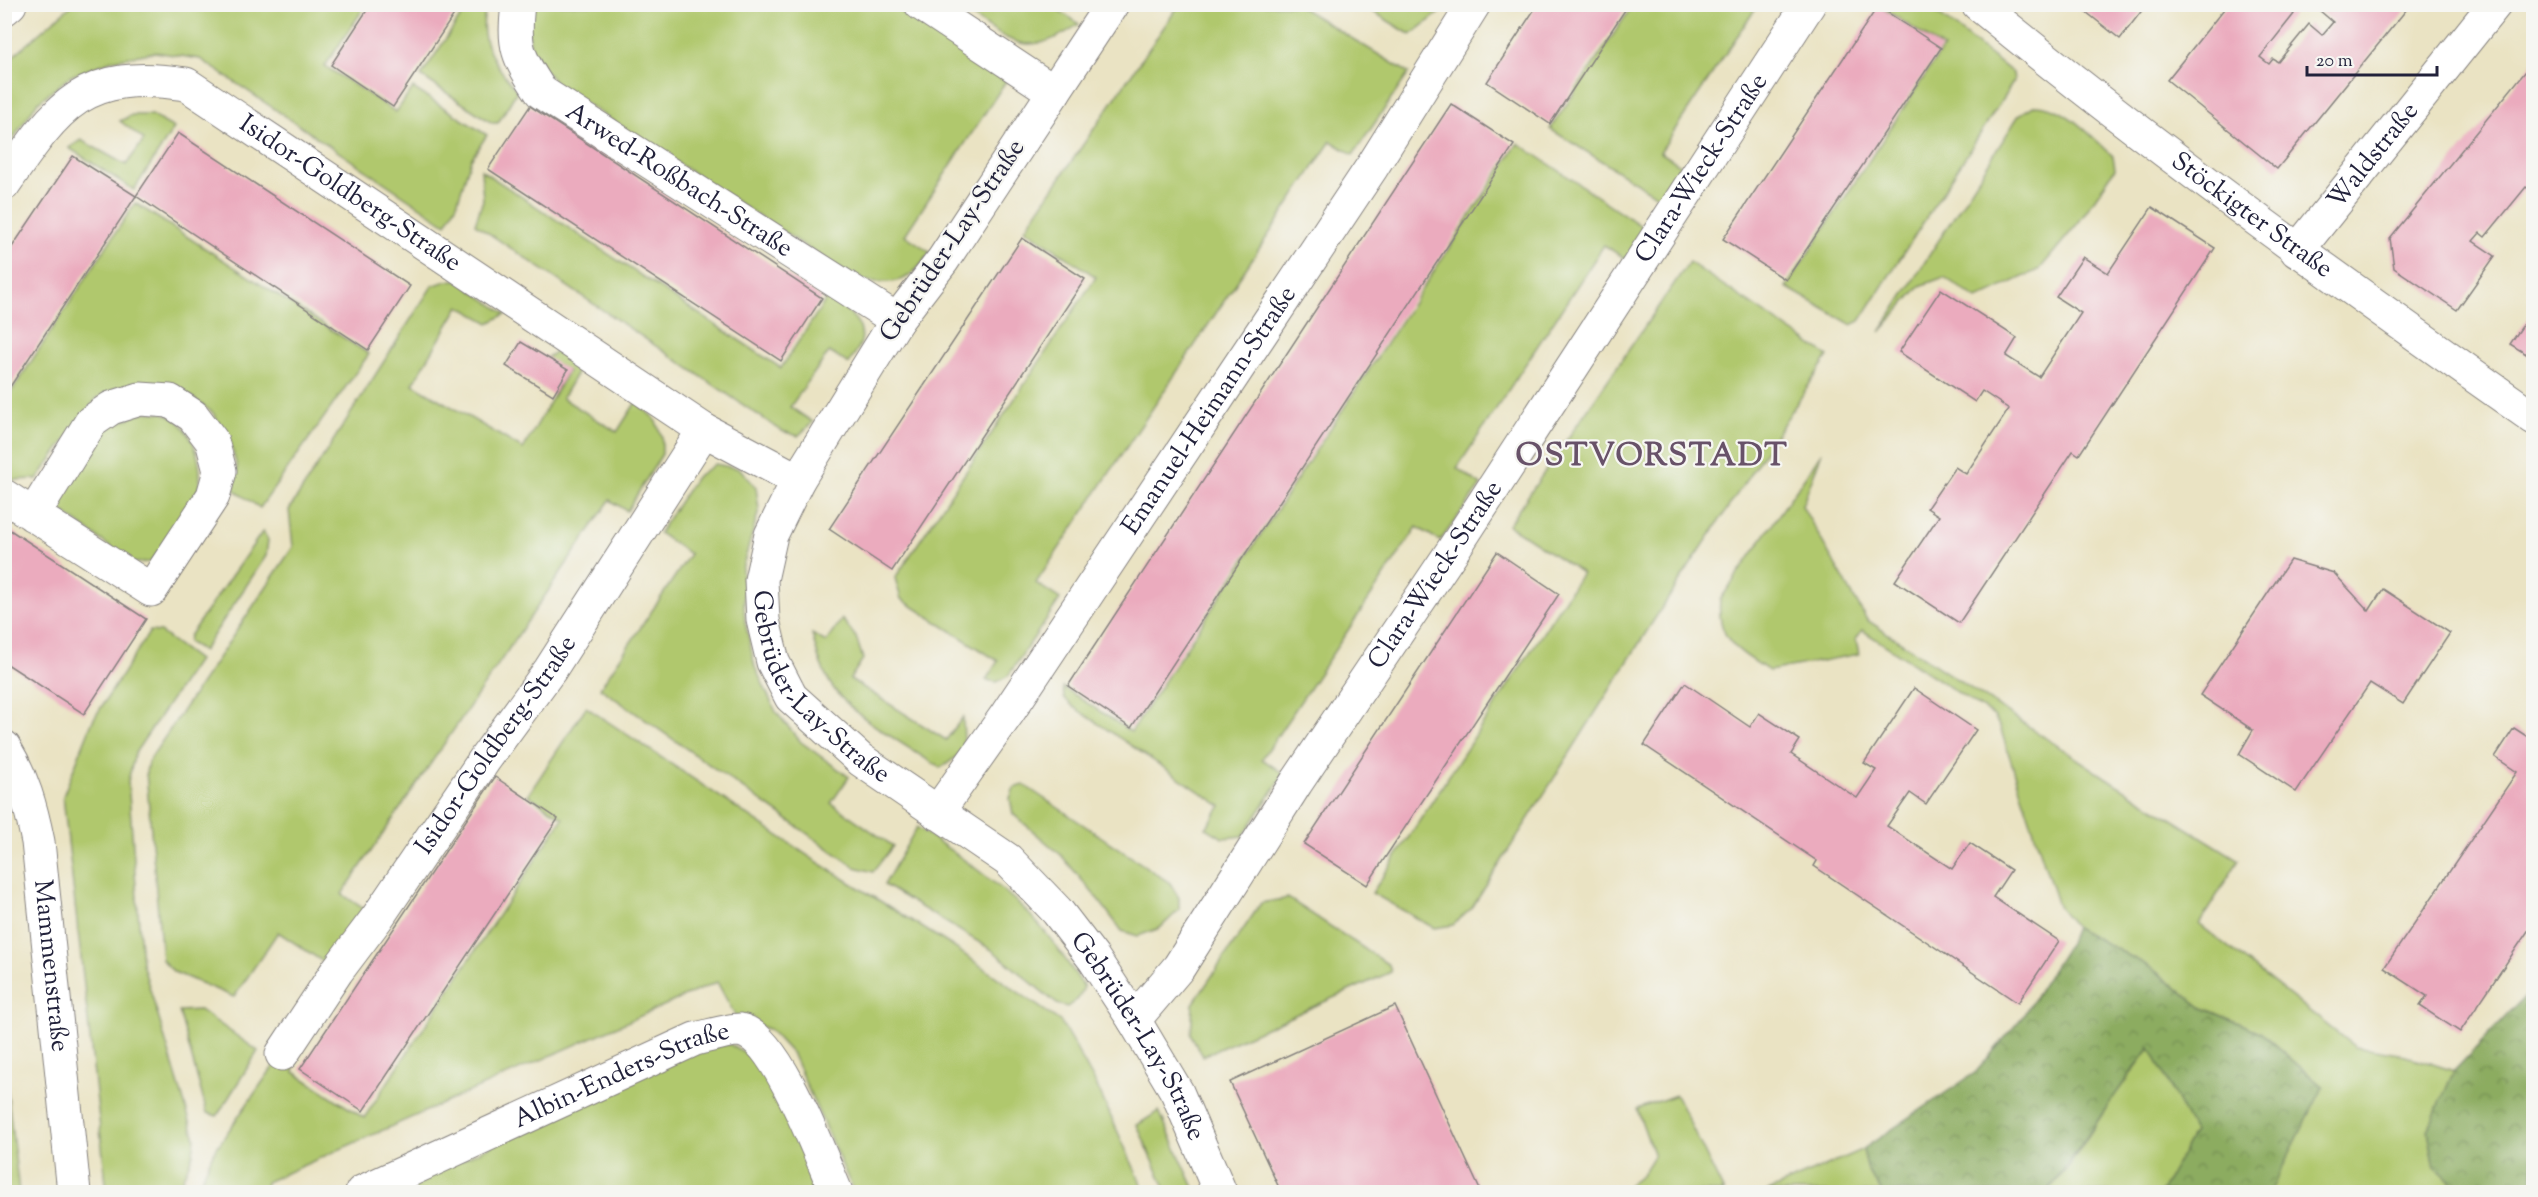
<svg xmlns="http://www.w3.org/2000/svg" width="2538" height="1197" font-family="'Sorts Mill Goudy',serif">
	<defs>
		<pattern id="forest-crowns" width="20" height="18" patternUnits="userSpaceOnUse" patternTransform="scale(1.5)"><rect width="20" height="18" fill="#8cac60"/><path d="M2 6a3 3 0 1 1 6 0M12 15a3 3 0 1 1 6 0" fill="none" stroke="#728c50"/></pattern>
	</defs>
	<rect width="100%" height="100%" fill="#f6f6f2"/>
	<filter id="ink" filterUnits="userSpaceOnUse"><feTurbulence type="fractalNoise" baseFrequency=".0167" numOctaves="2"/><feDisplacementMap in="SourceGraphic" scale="12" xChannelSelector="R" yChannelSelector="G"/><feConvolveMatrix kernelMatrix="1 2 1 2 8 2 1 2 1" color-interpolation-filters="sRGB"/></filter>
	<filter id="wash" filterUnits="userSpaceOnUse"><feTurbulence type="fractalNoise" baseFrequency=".008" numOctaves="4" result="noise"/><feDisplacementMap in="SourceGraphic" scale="24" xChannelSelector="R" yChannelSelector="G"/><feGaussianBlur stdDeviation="1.35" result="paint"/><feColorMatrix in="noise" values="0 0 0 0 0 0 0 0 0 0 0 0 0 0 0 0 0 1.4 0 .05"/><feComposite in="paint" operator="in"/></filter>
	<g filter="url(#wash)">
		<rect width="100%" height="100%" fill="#eae3c3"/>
		<!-- green -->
		<g fill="#b0c86d" stroke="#697554" stroke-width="1.5">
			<polygon points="73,4 366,5 325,66 396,112 413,88 487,135 471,159 457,204 446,224 200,59 155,52 113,60 71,76 37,103 5,151 5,63"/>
			<path d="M 469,4 L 488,5 C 473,37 497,67 517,91 L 498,123 L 492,123 L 421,76 Z"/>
			<path d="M 526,5 L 891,5 L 1006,81 L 905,235 L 930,252 C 908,286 896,283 859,281 L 556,84 L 531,53 Z"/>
			<path d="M 956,5 L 1051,5 L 1079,24 C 1023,64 1006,37 956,5 Z"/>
			<polygon points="1179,5 1297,5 1409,73 1353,155 1331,141 1036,583 1060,599 1008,676 997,682 986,680 998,661 901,599 895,578 1096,277 1025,229"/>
			<polygon points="1362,5 1428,5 1440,12 1411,35"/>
			<polygon points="1633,5 1758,5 1660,152 1688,170 1667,202 1550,129"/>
			<polygon points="1878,5 1927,5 2013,73 2014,81 1860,321 1852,325 1786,287 1943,48"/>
			<path d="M 2035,105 C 2066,105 2092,137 2113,156 L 2115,169 L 2079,222 L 2040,269 L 1977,299 L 1944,277 L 1920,286 L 1880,332 L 2019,115 Z"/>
			<polygon points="132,115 151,115 174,128 134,190 69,148 81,140 126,165 144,140 120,121"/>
			<polygon points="1518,143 1647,230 1627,260 1604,245 1457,468 1481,485 1440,541 1417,527 1262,759 1284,774 1243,836 1223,838 1206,828 1221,806 1075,708 1064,698 1063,687 1131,732"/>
			<path d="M 481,170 L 781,368 L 827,298 C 843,307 866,321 861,342 C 859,349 852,357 849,364 L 829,352 L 790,407 L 813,422 L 798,436 L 782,431 L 475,224 L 483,200 Z"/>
			<polygon points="135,203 369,354 260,508 234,490 237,467 229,438 213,413 193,398 170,385 144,382 119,387 97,398 37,479 12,480 5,475 4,403"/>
			<polygon points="1689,262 1828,356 1652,623 1472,908 1453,925 1434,928 1372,893 1582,573 1508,525"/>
			<polygon points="446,281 458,281 506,314 489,323 459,306 413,384 523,449 568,371 546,358 557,351 581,366 562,398 617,432 636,402 655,419 662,437 662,454 627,511 610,500 342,894 377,918 337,971 278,932 234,997 174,972 162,960 146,772 148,762 293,547 289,510 432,286"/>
			<path d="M 144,412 C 150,413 157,412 163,413 C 192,420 208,470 196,496 C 185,519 165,541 151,562 L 132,563 L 55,506 L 99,430 Z"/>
			<path d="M 1822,452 L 1802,506 L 1867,620 L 2114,783 L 2239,860 L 2199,924 L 2355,1047 L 2405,1055 L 2454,1071 L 2428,1130 L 2435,1168 L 2451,1181 L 2457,1192 L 2270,1192 L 2323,1087 L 2260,1032 L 2201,1007 L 2150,967 L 2075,927 L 2058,906 L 2001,730 L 1994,716 L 1862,630 L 1856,639 L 1859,654 L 1769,671 C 1739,651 1716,641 1720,600 Z"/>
			<polygon points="715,464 740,469 756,487 759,510 742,569 745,622 755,667 776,712 801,742 849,777 831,803 893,846 873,872 855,867 600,688 690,554 659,533 696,477"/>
			<polygon points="263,531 268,540 266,556 203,651 188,642 189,636"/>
			<path d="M 842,619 L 856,637 L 863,659 L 850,679 L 946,740 L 963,717 C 964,747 968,752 940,768 C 908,746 852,717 832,686 C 822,671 816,651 812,634 L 826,642 Z"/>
			<polygon points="150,631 160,632 198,660 135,753 128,781 142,963 195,1138 193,1154 177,1192 107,1192 63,796 93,720"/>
			<polygon points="586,707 816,861 952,946 1061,1022 1097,1086 1145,1192 854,1192 793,1055 770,1030 736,1017 717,982 266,1182 264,1192 196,1192 213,1153 282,1054 295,1059 294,1072 364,1118 563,818 528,795"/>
			<polygon points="1024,785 1170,883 1179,898 1179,910 1160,928 1138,936 1122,931 1101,903 1061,855 1013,814 1010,798 1014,788"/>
			<path d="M 917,827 C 953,852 992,878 1024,909 C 1047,931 1066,960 1084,987 L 1078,999 L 1067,1007 L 1057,1004 L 992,950 L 884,885 Z"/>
			<polygon points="1288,898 1389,965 1391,972 1203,1056 1191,1035 1193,1004 1261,903"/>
			<polygon points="200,1010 258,1051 217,1116 207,1113 179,1011"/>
			<polygon points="729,1044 755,1058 771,1085 819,1192 412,1192 408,1185 697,1049"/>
			<polygon points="2150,1048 2194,1132 2161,1192 2047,1192 2069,1166 2112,1099"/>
			<polygon points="5,1071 19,1192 5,1192"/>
			<polygon points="1676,1095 1724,1192 1631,1192 1628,1185 1642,1175 1654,1156 1637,1109"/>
			<polygon points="1159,1111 1196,1192 1167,1192 1137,1125"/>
			<polygon points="1863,1149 1868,1171 1882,1192 1766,1192"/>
		</g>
		<!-- forest -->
		<g fill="url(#forest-crowns)" stroke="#57674e" stroke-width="1.5">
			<path d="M 2075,927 L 2150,967 L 2201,1007 L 2260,1032 L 2323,1087 L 2270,1192 L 2161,1192 L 2194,1132 L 2150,1048 C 2112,1094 2084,1146 2047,1192 L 1882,1192 L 1868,1171 L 1863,1149 L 1976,1072 L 2023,1016 L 2068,945 Z"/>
			<polygon points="2533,988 2533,1192 2457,1192 2451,1181 2435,1168 2428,1130 2454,1071"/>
		</g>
		<g id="blocks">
			<!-- building -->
			<g fill="#ebabbe">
				<polygon points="371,4 461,4 393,107 331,65"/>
				<polygon points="1538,4 1629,4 1550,124 1487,82"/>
				<polygon points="2076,4 2147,4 2120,39"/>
				<polygon points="2228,4 2282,4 2294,14 2260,57 2269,64 2273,59 2278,62 2309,24 2322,35 2333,22 2312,4 2411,4 2277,169 2167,80"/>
				<polygon points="1878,6 1941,48 1786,280 1723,239"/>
				<polygon points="2534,61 2534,192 2526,187 2485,237 2480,233 2473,241 2495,256 2457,310 2394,268 2390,238"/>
				<polygon points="1451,104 1514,145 1131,728 1068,686"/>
				<polygon points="530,106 822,298 781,361 488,169"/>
				<polygon points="178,133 410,286 368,350 136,196"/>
				<polygon points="73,156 136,196 4,396 4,259"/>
				<polygon points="2152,207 2215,248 2079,455 2073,451 1959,623 1895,581 1939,516 1927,508 1955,467 1966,474 2009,409 1982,391 1975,402 1899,352 1941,289 2017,338 2006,356 2039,377 2081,313 2056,297 2083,257 2108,273"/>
				<polygon points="1022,238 1085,279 892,571 829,529"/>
				<polygon points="2534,309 2534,359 2510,344"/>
				<polygon points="521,342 568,370 553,395 506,366"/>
				<polygon points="4,526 146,619 84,714 4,662"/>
				<polygon points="1497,552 1559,594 1367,885 1304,844"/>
				<polygon points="2290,560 2334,573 2369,611 2383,589 2450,633 2403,704 2370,683 2296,792 2239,754 2253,730 2200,695"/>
				<polygon points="1685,683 1750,727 1759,713 1800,740 1791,754 1857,798 1876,770 1864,763 1914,688 1976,730 1926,804 1910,793 1887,826 1952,869 1970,843 2011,870 1993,897 2059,941 2018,1003 1814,866 1817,861 1644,745"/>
				<polygon points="2514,728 2534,741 2534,922 2460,1032 2420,1006 2427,996 2384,968 2517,772 2495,757"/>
				<polygon points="495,777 558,819 363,1111 300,1069"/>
				<polygon points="1395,1006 1481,1192 1281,1192 1230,1082"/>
			</g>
		</g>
	</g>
	<g filter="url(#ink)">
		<use href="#blocks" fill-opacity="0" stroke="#86827f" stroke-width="1.5"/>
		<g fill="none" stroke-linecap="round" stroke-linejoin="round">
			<!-- minor casing -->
			<g stroke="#86827f" stroke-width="35">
				<g id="minor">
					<path id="s1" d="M 518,4 C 513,48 517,55 541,92 L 897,320"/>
					<polyline points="921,4 1054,92"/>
					<path id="s2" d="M 1112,4 L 943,260 L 897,320 L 798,480 L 771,535 L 761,580 L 763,620 L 773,662 L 791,697 L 861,760 L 1008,860 L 1057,911 L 1094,959 L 1134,1020 L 1177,1092 L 1220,1192"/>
					<path id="s3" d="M 1978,4 C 2157,151 2345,285 2534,418"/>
					<polyline points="4,9 10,4"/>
					<path id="s4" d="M 4,184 C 58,106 83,68 186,84 L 704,430 L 798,480"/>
					<path id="s5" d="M 2297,251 L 2495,4"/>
					<polyline points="4,496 151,590 213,496 220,471 212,441 193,416 170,401 140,399 111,408 91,422 33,515"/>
					<path id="s6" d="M 4,747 C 23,778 31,807 38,842 L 74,1192"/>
					<path id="s7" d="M 937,813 L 1007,714 L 1372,167 L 1474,4"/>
					<path id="s8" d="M 1134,1020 L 1179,967 L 1296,783 L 1453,550 L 1809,4"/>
					<path id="s9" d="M 282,1054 L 337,971 L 377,918 L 485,759 L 550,670 L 704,430"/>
					<path id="s10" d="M 362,1192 L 695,1039 C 706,1037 731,1029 740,1030 C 778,1037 821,1158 836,1192"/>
				</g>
			</g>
			<!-- minor -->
			<use href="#minor" stroke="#fff" stroke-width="33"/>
		</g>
	</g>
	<g text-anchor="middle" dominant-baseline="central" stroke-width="4.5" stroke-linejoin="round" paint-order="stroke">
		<!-- street labels -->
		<g font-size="26" fill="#22223b" stroke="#f6f6f2">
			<text stroke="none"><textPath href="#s5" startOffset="122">Waldstraße</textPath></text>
			<text stroke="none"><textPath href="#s8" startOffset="1024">Clara-Wieck-Straße</textPath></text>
			<text stroke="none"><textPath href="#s1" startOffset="258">Arwed-Roßbach-Straße</textPath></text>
			<text stroke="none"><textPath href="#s4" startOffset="423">Isidor-Goldberg-Straße</textPath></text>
			<text stroke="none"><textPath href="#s3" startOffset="346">Stöckigter Straße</textPath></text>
			<text transform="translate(953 241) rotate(-56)">Gebrüder-Lay-Straße</text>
			<text stroke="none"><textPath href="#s7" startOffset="486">Emanuel-Heimann-Straße</textPath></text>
			<text stroke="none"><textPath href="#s8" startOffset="538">Clara-Wieck-Straße</textPath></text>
			<text stroke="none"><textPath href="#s2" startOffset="807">Gebrüder-Lay-Straße</textPath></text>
			<text stroke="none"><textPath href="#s9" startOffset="376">Isidor-Goldberg-Straße</textPath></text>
			<text stroke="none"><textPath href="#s6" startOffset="226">Mammenstraße</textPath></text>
			<text stroke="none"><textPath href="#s2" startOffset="1293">Gebrüder-Lay-Straße</textPath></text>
			<text stroke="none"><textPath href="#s10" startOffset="285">Albin-Enders-Straße</textPath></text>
		</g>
		<!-- district labels -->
		<g font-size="32" font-weight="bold" letter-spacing="1.5" fill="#685269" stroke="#f6f6f2">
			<text x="1652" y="457">OSTVORSTADT</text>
		</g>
	</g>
	<!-- margin -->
	<rect width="2538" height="1197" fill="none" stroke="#f6f6f2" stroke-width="24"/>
	<!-- scale -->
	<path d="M2307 66v9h130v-9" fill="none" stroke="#22223b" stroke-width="3"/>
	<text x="2316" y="66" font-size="18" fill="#22223b" stroke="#f6f6f2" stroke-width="4.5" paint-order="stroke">20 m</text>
</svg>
